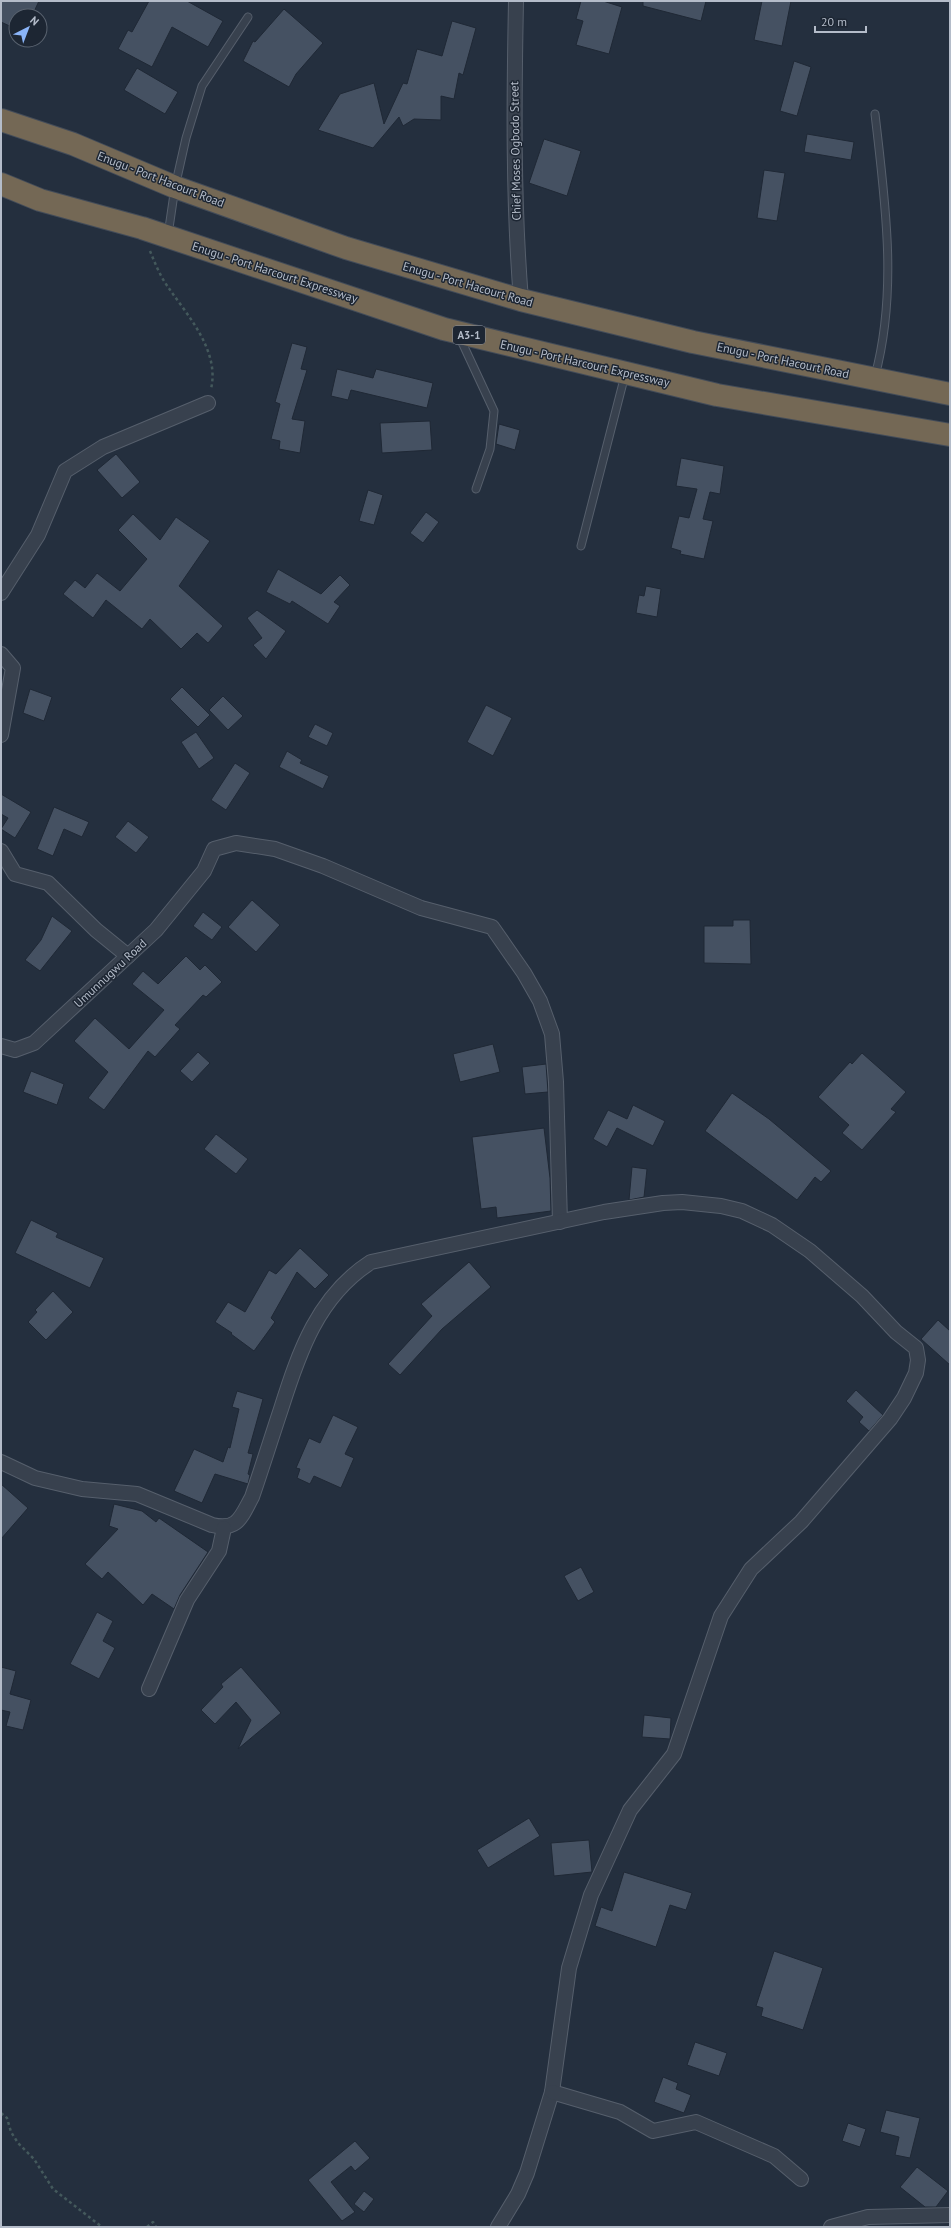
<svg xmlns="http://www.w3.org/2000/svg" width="951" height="2228" font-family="'PT Sans',sans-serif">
	<rect width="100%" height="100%" fill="#242f3e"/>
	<!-- building -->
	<g fill="#455162" stroke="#1f2835">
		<polygon points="1,1 39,1 32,16 16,16 16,29 1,22"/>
		<polygon points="149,1 187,1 223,21 208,47 172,27 152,67 118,49 128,30 132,32"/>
		<polygon points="581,1 603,1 622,7 609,54 576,45 583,21 576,19"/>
		<polygon points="643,1 706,1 701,21 643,6"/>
		<polygon points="762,1 791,1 782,46 754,40"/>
		<polygon points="284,9 323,43 296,74 289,87 243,61 253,41 255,42"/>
		<polygon points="452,21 476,28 463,75 459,73 454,99 441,96 441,120 414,119 403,126 399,117 373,148 318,130 340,94 374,83 384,124 403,83 407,84 417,49 442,56"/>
		<polygon points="794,61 811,67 797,116 780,111"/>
		<polygon points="137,68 178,92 165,114 124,90"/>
		<polygon points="807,134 854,142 851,160 804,152"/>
		<polygon points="544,139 581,151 567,196 529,183"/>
		<polygon points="764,170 785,173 777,221 757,218"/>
		<polygon points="292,343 307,347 301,369 307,370 292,419 305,421 300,453 279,449 280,441 271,439 280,404 275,402"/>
		<polygon points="337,369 373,378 376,369 433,383 427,408 351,390 348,400 331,396"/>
		<polygon points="430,421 432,450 382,453 380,423"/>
		<polygon points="499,424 520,430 515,450 496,444"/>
		<polygon points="116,454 140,482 122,498 97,470"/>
		<polygon points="681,458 724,466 720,494 710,492 703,519 713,521 704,559 680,554 681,551 671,548 679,516 689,518 697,489 676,486"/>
		<polygon points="368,490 383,495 374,525 359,521"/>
		<polygon points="426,512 439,522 423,543 410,533"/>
		<polygon points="133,514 160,540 176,517 210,541 179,586 223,626 208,643 197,633 181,649 150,619 142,629 106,600 93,618 63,594 75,580 85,588 97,573 120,591 147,559 118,530"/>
		<polygon points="278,569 321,594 340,575 350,585 334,602 340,606 328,624 292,601 290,604 266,592"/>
		<polygon points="646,586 661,589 657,617 636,613 639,595 644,596"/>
		<polygon points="257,610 286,631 266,659 253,645 262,638 247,618"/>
		<polygon points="182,687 210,715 198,727 170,699"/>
		<polygon points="30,689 52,697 44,721 23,713"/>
		<polygon points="223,696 243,716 228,730 209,710"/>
		<polygon points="486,705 512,718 493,756 467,742"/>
		<polygon points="315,724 333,733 327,746 308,737"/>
		<polygon points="196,732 214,758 199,769 181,742"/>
		<polygon points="287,751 302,760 300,763 329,776 323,789 279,767"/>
		<polygon points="235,763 250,773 226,810 211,800"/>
		<polygon points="1,794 31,812 15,838 1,829 8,818 1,814"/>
		<polygon points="54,807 89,822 82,837 64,829 53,856 37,849"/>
		<polygon points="128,821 149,837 136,853 115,837"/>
		<polygon points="252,900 280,925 256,952 228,927"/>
		<polygon points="203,912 222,927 212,940 193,926"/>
		<polygon points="52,916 72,931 40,971 25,960 41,940"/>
		<polygon points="733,920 750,920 751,964 704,963 704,926 733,926"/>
		<polygon points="186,956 200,970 205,965 222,982 206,997 203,995 175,1025 180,1029 155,1057 148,1051 104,1110 88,1098 108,1072 74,1041 95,1018 129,1049 164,1010 132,984 143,971 158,984"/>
		<polygon points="493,1044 500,1072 460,1082 453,1054"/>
		<polygon points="198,1052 210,1063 192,1082 180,1071"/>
		<polygon points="862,1053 906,1092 891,1109 896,1112 862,1150 842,1133 849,1125 818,1097 850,1062 852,1064"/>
		<polygon points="546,1064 548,1092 525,1094 522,1067"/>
		<polygon points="31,1071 64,1084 57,1105 23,1092"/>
		<polygon points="732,1093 769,1119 831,1171 821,1182 815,1177 797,1200 705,1131"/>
		<polygon points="633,1105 665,1121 653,1146 617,1128 607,1147 593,1139 608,1110 627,1119"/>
		<polygon points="544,1128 550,1178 551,1211 497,1218 496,1207 481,1209 472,1137"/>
		<polygon points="216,1134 248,1159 236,1174 204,1149"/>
		<polygon points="632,1167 647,1169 644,1197 629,1200"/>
		<polygon points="31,1220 58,1233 56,1237 104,1258 90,1288 15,1253"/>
		<polygon points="300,1248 329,1275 315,1289 297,1272 271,1318 275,1322 254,1351 231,1334 232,1333 215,1322 228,1302 245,1312 269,1270 276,1274"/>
		<polygon points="469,1262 491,1287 442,1329 400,1375 388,1364 432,1316 421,1304"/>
		<polygon points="53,1291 73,1312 46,1340 28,1322 37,1312 35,1310"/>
		<polygon points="938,1320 950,1331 950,1365 921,1339"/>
		<polygon points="856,1390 883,1415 869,1431 859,1422 863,1417 846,1401"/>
		<polygon points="237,1391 263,1399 248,1453 253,1454 248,1474 250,1475 248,1484 215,1474 202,1503 174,1491 194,1449 223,1462 228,1447 230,1448 239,1409 232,1407"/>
		<polygon points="333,1415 358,1427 345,1454 354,1458 341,1488 314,1476 310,1484 297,1478 300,1469 296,1468 309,1438 320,1443"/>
		<polygon points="1,1484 28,1508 1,1539"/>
		<polygon points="114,1504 142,1511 156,1522 159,1518 208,1552 180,1595 174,1609 152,1594 143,1605 108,1572 102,1579 85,1564 118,1529 109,1526"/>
		<polygon points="581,1567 594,1592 578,1601 564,1576"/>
		<polygon points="97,1612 113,1621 103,1641 115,1648 99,1679 70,1664"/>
		<polygon points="1,1667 16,1671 10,1694 31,1700 23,1730 6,1726 10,1712 1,1710"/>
		<polygon points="241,1667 281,1713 238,1749 251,1720 236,1702 215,1724 201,1710 223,1687 221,1684"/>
		<polygon points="644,1715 671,1718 670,1739 642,1737"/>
		<polygon points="529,1818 540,1836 488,1868 477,1850"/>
		<polygon points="589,1840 592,1872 554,1876 551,1843"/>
		<polygon points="624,1872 692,1893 686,1910 670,1905 656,1947 595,1926 601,1907 612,1911"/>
		<polygon points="774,1951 823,1968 803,2030 761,2016 763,2008 756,2006"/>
		<polygon points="695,2042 727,2053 719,2076 687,2065"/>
		<polygon points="663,2077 678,2083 676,2089 691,2095 684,2113 654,2102"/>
		<polygon points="886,2110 920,2118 910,2158 895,2155 899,2137 880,2132"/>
		<polygon points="848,2123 866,2129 860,2147 842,2141"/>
		<polygon points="355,2141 370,2158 355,2171 351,2166 331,2182 355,2212 342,2221 308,2180"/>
		<polygon points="917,2167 948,2191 936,2207 925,2207 900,2187"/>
		<polygon points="364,2191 374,2199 364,2212 354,2204"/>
	</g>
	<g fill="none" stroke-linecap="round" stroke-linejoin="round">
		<!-- lane casing -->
		<g stroke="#565f6c" stroke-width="9">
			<g id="lane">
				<polyline points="168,235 175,187 186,138 202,86 248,17"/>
				<polyline points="460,338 494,411 490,449 476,489"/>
				<path d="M 875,376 C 898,290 885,201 875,114"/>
				<polyline points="581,546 625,375"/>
			</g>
		</g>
		<!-- street casing -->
		<g stroke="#565f6c" stroke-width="16">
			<g id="street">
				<path d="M 516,1 C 514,101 513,200 521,300"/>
				<polyline points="1,593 38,535 65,471 103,447 208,403"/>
				<polyline points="1,654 13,668 1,735"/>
				<polyline points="1,851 15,874 48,883 96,930 128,956"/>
				<polyline points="1,1046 15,1050 34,1043 156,930 204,871 214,849 236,843 275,849 323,866 421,908 492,927 524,973 540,1001 552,1034 556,1082 560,1222"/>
				<path d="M 1,1462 L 35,1478 L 82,1489 L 137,1494 L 212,1525 C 238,1531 241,1517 252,1497 C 262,1468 271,1439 281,1409 C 299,1352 318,1296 371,1262 L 604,1212 L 663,1203 L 682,1202 L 721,1206 L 742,1211 L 772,1225 L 810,1251 L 862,1296 L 896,1332 L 916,1348 L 918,1360 L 916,1373 L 904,1398 L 890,1419 L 801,1522 L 751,1569 L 721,1616 L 674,1754 L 630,1810 L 591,1895 L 569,1968 L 552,2092 L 527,2173 L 518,2194 L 498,2227"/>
				<polyline points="149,1689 187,1600 219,1551 224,1528"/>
				<polyline points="552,2092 620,2112 653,2131 696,2122 774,2156 801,2179"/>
				<polyline points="831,2227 868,2217 950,2215"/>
			</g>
		</g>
		<!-- highway casing -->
		<g stroke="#434c59" stroke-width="24">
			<g id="highway">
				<polyline points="1,120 73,144 175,187 346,248 521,300 693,342 950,394"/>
				<polyline points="1,184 40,200 142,228 444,329 717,395 950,435"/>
			</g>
		</g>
		<!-- path -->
		<g stroke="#44595c" stroke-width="2.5" stroke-dasharray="3 3" stroke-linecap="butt">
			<path d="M 150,251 C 155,263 160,276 168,287 C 188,316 220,351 211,389"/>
			<polyline points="1,2113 7,2118 11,2132 18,2143 34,2159 53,2189 102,2227"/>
			<polyline points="147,2227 153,2222 156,2227"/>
		</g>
		<!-- lane -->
		<use href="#lane" stroke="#38414e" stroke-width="7"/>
		<!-- street -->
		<use href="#street" stroke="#38414e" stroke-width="14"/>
		<!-- highway -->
		<use href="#highway" stroke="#746855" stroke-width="22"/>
	</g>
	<g text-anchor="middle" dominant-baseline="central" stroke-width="3" stroke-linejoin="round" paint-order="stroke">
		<!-- shield labels -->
		<rect fill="#1d2633" stroke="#878f9c" stroke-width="1" x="453" y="326" width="32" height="18" rx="3"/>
		<g font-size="11" font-weight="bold" fill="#b4bcc9">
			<text x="469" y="335">A3-1</text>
		</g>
		<!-- street labels -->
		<g font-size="12" fill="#b4bcc9" stroke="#1d2633">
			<text transform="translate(515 151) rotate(-91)">Chief Moses Ogbodo Street</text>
			<text transform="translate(161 179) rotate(21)">Enugu - Port Hacourt Road</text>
			<text transform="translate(275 272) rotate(18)">Enugu - Port Harcourt Expressway</text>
			<text transform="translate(468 284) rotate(16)">Enugu - Port Hacourt Road</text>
			<text transform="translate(783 360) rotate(12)">Enugu - Port Hacourt Road</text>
			<text transform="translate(585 363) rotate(13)">Enugu - Port Harcourt Expressway</text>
			<text transform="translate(110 973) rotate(-43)">Umunnugwu Road</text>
		</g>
	</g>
	<!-- border -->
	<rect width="951" height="2228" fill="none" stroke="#b4bcc9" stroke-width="4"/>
	<!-- north arrow -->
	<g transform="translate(28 28) rotate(42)"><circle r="19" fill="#1d2633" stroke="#59626f"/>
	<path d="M0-3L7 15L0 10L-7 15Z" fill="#8ab4f8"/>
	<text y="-6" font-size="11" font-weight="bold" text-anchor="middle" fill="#b4bcc9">N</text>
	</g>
	<!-- scale -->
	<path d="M815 26v6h51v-6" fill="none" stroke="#b4bcc9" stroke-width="2"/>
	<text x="821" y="26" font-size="12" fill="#b4bcc9" stroke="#1d2633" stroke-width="3" paint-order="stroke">20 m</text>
</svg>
